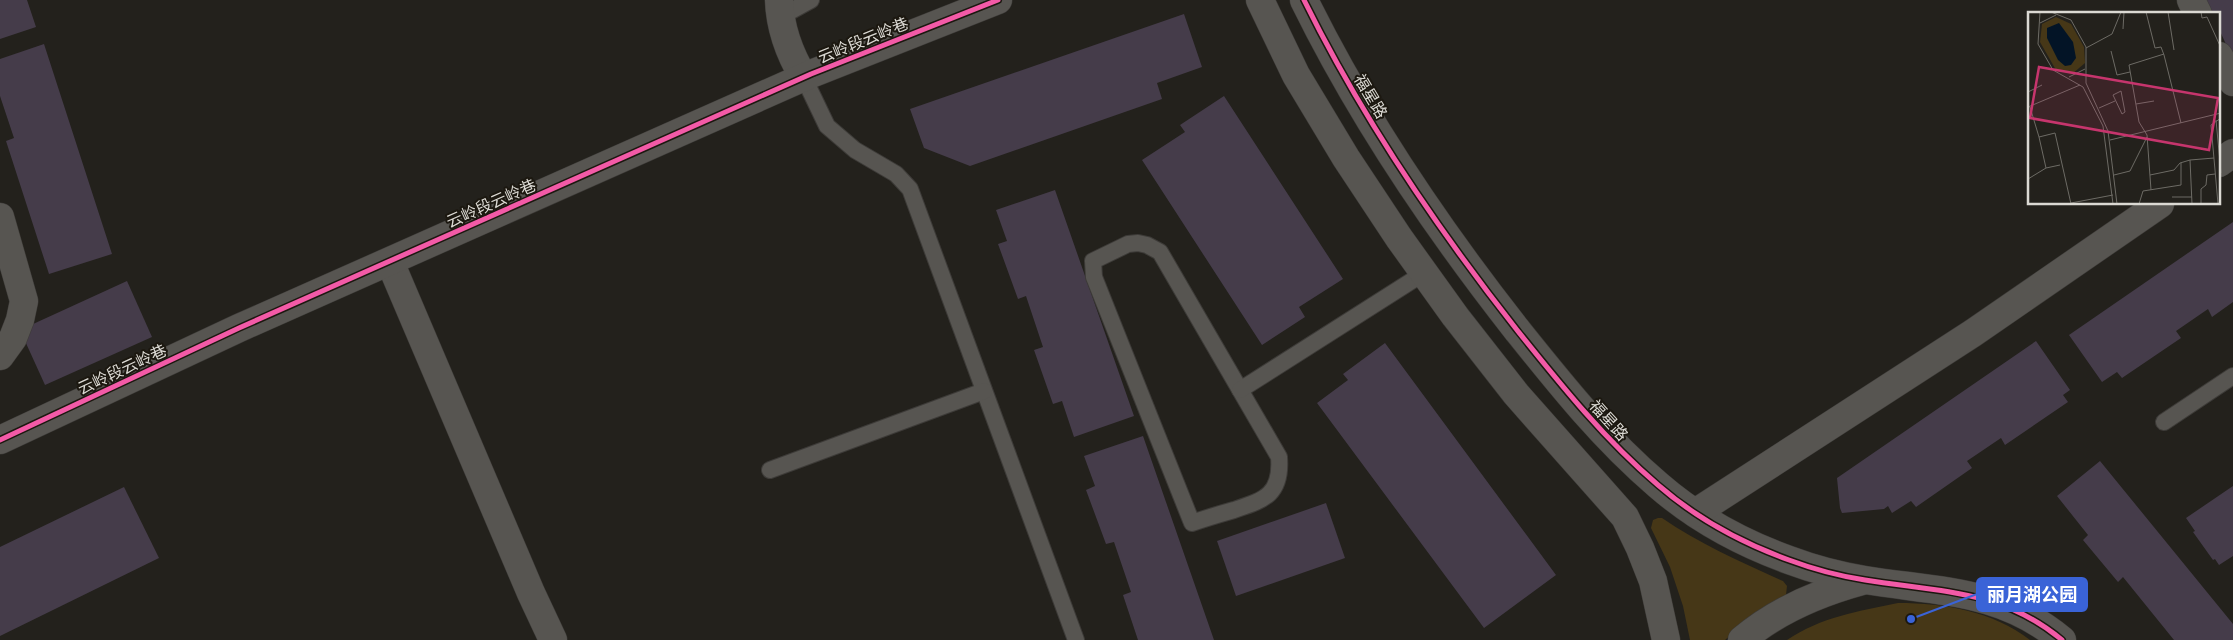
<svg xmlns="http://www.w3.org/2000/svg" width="2233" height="640" font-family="Merriweather,'Noto Sans SC',serif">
	<rect width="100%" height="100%" fill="#23211c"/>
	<!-- green -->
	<g fill="#463717">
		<path d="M 1658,518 L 1662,518 C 1700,544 1741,562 1783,581 L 1787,586 L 1786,595 L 1748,620 L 1725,640 L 1690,640 L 1683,606 L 1670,567 L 1651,528 L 1653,520 Z"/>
		<path d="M 1898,603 C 1945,603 1992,611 2030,640 L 1787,640 C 1821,617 1859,611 1898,603 Z"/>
	</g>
	<!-- building -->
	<g fill="#453c4a">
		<polygon points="0,0 27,0 36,27 0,39"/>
		<polygon points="2206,0 2233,0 2233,52 2230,53 2219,29 2219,14 2213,14"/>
		<polygon points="1184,14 1202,67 1157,83 1162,99 970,166 924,148 910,109"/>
		<polygon points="44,44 112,254 49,274 6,141 14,138 0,96 0,59"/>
		<polygon points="1224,96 1343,279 1299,307 1305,317 1262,345 1142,160 1185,132 1180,125"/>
		<polygon points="1055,190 1134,416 1074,437 1062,401 1053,404 1034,350 1043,347 1026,296 1018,299 998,244 1007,241 996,210"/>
		<polygon points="2233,222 2233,302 2212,317 2208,309 2176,331 2181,338 2122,378 2117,372 2102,382 2069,335"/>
		<polygon points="127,281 152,337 45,385 20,330"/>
		<polygon points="2036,341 2070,390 2063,395 2068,402 2005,445 2001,438 1967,461 1972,468 1916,507 1911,501 1892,513 1888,506 1884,509 1842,513 1840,508 1837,478"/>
		<polygon points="1385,343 1556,575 1484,628 1317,403 1348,380 1343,374"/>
		<polygon points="1143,436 1214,640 1138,640 1123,595 1131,592 1114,542 1106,544 1086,490 1095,486 1084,456"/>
		<polygon points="2100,461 2233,624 2233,640 2174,640 2123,577 2118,582 2083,540 2088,535 2057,496"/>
		<polygon points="2233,486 2233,556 2219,565 2215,559 2213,560 2193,532 2195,531 2186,518"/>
		<polygon points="124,487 159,558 0,636 0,547"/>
		<polygon points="1326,503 1345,558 1236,596 1217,541"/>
	</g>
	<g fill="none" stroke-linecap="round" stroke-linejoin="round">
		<!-- service casing -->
		<g stroke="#3d3b38" stroke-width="18">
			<g id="service">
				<polyline points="780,17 811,0"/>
				<polyline points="804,78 827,126 855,150 896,174 910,189 1076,640"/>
				<path d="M 1138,243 L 1147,245 L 1160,252 L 1279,457 C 1282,495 1264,500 1234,510 C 1220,514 1206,518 1192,523 L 1094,277 L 1093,261 L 1128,244 Z"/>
				<polyline points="1240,390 1424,273"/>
				<polyline points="2164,422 2233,376"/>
				<polyline points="770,470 984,391"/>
			</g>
		</g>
		<!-- minor casing -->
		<g stroke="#3d3b38" stroke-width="29">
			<g id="minor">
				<path d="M 779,0 C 780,29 789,53 804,78"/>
				<polyline points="1260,0 1296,75 1346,158 1399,238 1455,316 1516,394 1625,517 1640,548 1653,581 1666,640"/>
				<path d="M 1304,0 C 1362,118 1436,227 1517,330 C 1561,385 1604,439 1658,485 C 1696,518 1742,543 1789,560 C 1813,569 1839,576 1865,580 C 1938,592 2001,589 2062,640"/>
				<polyline points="2191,0 2198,14"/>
				<polyline points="2219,56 2233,82"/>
				<polyline points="2219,163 2233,153"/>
				<polyline points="0,217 24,301 20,320 13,338 0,356"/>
				<polyline points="390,262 531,593 553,640"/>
				<polyline points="0,440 239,328 811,74 998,0"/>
				<polyline points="1695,513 1973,333 2160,204"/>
				<path d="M 1742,640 C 1777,610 1818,593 1862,581"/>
			</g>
		</g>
		<!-- service -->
		<use href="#service" stroke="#575551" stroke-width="16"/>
		<!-- minor -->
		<use href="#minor" stroke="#575551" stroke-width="28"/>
		<!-- cycleway casing -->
		<g stroke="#1c1810" stroke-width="8">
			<g id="cycleway">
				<path d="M 1304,0 C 1362,118 1436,227 1517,330 C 1561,385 1604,439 1658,485 C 1696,518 1742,543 1789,560 C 1813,569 1839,576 1865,580 C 1938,592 2001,589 2062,640"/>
				<polyline points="0,440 239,328 811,74 998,0"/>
			</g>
		</g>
		<!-- cycleway -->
		<use href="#cycleway" stroke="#f35aa7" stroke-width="5"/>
	</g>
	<g text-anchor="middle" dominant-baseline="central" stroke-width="4" stroke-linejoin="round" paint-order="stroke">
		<!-- street labels -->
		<g font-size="16" fill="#dbd9d3" stroke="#1c1810">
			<text transform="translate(863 40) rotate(-22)">云岭段云岭巷</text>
			<text transform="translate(1371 96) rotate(59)">福星路</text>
			<text transform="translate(491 203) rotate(-24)">云岭段云岭巷</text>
			<text transform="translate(122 369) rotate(-25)">云岭段云岭巷</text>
			<text transform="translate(1609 420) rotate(48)">福星路</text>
		</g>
	</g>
	<!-- overview -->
	<g transform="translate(2028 12)">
		<rect width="192" height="192" fill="#23211c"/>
		<path d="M 28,5 L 43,12 L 56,35 L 57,51 L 44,62 L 28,58 L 12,30 L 14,12 Z" fill="#463717"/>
		<path d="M 31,11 L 45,30 L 48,46 L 43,53 L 37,54 L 30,48 L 19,26 L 19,16 Z" fill="#031426"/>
		<path fill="none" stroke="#6d6b65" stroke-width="1" d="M 12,0 L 10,32 L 25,58 L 55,75 L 75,114 L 85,192M 23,0 L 43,8 L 58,35 L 58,71 L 80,119 L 89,192M 118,0 L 127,36 L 133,35 L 136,43 L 153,111M 140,0 L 146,38M 173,0 L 174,6 L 179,5 L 193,36M 12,11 L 28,3M 95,17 L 96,0M 58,36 L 84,22 L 93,0M 83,39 L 89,63 L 102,60M 41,65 L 57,57M 93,79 L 97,100 L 94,102 L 85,83 ZM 0,80 L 14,73M 108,92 L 126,89M 0,95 L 52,73M 2,95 L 11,125 L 27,121 L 43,192M 71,96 L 87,89M 188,108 L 193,161M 11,125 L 18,156 L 32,153M 82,128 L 193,101M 162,148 L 164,192M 86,163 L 102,159 L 119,125M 122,163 L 146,158 L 152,151 L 162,148 L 186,146M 0,167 L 18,156M 123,178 L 119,123 L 111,110 L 101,53 L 136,42M 144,185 L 164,185M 43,191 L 85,183M 111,192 L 115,179 L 153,173 L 153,151M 173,192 L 173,177 L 178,173 L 179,163 L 187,162M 190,192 L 183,113 L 193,106"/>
		<path fill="#c6356d" fill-opacity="0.15" stroke="#c6356d" stroke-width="2.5" d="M 11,55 L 190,86 L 181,138 L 2,106 Z"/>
		<rect width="192" height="192" fill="none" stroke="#dbd9d3" stroke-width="2.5"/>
	</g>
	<!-- callouts -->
	<path fill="none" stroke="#3a63d7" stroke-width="2" d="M1911 619L1977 594"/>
	<circle fill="#3a63d7" stroke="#1c1810" stroke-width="2" cx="1911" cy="619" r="5"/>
	<rect fill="#3a63d7" stroke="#3a63d7" stroke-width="2" x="1977" y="578" width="110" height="33" rx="5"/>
	<g font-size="18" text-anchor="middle" font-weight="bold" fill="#fff">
		<text x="2032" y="601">丽月湖公园</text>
	</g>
</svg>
